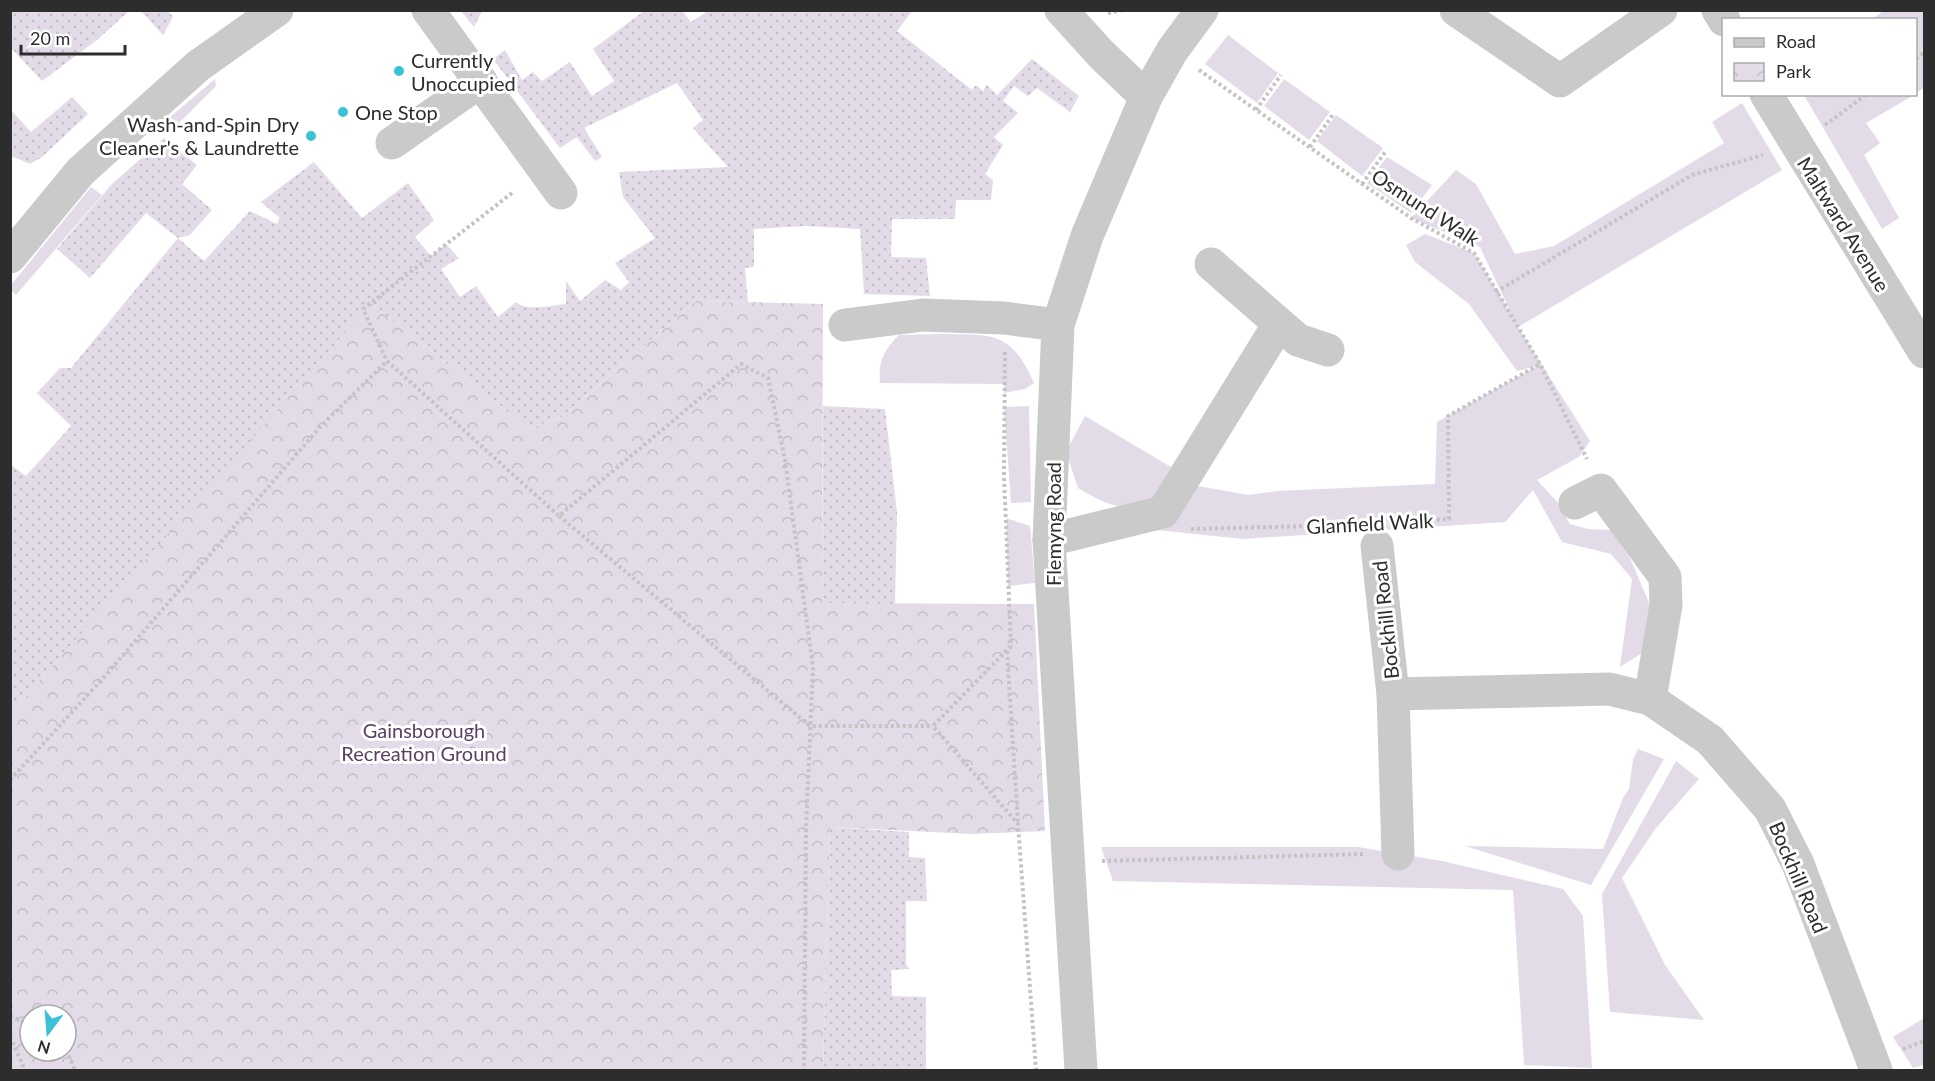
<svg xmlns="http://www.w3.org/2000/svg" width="1935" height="1081" font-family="Lato,sans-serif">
	<defs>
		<pattern id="park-crowns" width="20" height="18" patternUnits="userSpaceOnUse" patternTransform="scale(1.5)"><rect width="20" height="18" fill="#e4dbe9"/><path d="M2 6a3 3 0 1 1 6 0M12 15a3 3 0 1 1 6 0" fill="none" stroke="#c4bcc8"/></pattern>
		<pattern id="garden-dots" width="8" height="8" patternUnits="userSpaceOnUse" patternTransform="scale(1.5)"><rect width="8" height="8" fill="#e4dbe9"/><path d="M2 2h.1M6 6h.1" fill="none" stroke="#c4bcc8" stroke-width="1.8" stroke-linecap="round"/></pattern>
	</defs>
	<rect width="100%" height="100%" fill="#fff"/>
	<!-- grass -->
	<g fill="#e4dbe9">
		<polygon points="1883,11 1924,11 1924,88 1916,93 1916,20 1873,19"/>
		<polygon points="1228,35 1278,73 1257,103 1205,64"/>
		<polygon points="215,79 216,86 175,127 170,117"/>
		<polygon points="1284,79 1330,112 1309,140 1264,106"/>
		<polygon points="1804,95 1914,95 1866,123 1880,143 1864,155 1899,218 1882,229"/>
		<polygon points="1742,103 1782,170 1518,327 1590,441 1579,457 1537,480 1558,503 1570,524 1588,529 1611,530 1630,558 1650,605 1648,649 1620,667 1632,579 1611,554 1562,542 1533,490 1505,522 1243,539 1157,530 1181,483 1248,495 1277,491 1435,484 1437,422 1537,366 1517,371 1469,304 1415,262 1406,245 1425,234 1474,253 1513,317 1480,247 1411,218 1456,170 1476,184 1515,254 1554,246 1724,143 1712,122"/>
		<polygon points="1336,115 1383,148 1362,176 1317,141"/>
		<polygon points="1387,157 1432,185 1411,213 1367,183"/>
		<polygon points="91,187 102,195 16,295 11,290 11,285"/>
		<path d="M 942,334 C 993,335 1011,331 1034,383 L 1025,389 L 1004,393 L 1004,384 L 880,383 C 878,361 884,350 899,335 Z"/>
		<polygon points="1029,406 1031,502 1011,503 1004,407"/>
		<path d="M 1085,416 L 1171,467 C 1166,476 1161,487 1155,496 C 1136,521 1098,500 1078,488 L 1066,452 Z"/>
		<polygon points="1006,518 1030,526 1035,583 1008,586"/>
		<polygon points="1638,749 1664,759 1591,885 1465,846 1603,849 1623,798 1629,789 1633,760"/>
		<polygon points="1676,761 1699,779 1656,828 1622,878 1665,965 1704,1020 1610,1012 1602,894"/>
		<polygon points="1101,847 1358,847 1442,861 1563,889 1583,916 1592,1068 1524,1065 1513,890 1113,881"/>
		<polygon points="1924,1018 1924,1065 1913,1068 1893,1037"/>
	</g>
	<!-- park -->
	<path fill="url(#park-crowns)" fill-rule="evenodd" d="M 696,301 L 823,304 L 822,603 L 1034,604 L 1045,831 L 972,834 L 830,827 L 823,1070 L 11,1070 L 11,713 L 363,309 L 371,303 L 529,429 L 563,416 ZM 30,1015 L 66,1015 L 66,1051 L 30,1051 Z"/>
	<!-- garden -->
	<g fill="url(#garden-dots)">
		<polygon points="10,11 11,10 129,11 97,40 42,81 11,48"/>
		<polygon points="141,11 168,11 173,17 163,35"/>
		<polygon points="461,11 482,11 474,27"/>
		<path d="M 644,11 L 682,11 L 691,22 L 708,11 L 912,11 L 897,31 L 972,90 L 976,85 L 983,91 L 987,85 L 997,95 L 1032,59 L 1079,96 L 1070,112 L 1037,88 L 1028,96 L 1014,86 L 1003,101 L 1018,113 L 994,137 L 1003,145 L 985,174 L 993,180 L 991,200 L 956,200 L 955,219 L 892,219 L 891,257 L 926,258 L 930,296 L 864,294 L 860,229 L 806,226 L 754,229 L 754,267 L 745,268 L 748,302 L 696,301 L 563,416 L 529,429 L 371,303 L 11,713 L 11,465 L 26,476 L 71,426 L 37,393 L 60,368 L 71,368 L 178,238 L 146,213 L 90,278 L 57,249 L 112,184 L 164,138 L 197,165 L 182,184 L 212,210 L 190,235 L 178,238 L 204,261 L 250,211 L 277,224 L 280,218 L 261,202 L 314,162 L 362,218 L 408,183 L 434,220 L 415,237 L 431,256 L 446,244 L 459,258 L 441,269 L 460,297 L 476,286 L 498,317 L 516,302 C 526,312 553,305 566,304 L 566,281 L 580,301 L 605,280 L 621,290 L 629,282 L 615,263 L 655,238 L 623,197 L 619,172 L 728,167 L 693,128 L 703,120 L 677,83 L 584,128 L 602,157 L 595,161 L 577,137 L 560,148 L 493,59 L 505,50 L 522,80 L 533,72 L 542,81 L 570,62 L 592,96 L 614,81 L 593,49 Z"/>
		<polygon points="72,97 88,114 42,157 30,164 11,156 11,110 31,132"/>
		<polygon points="823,406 885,409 897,512 895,604 822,603"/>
		<polygon points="830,827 909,832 909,857 925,858 927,901 906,901 906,964 909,969 891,970 892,996 926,997 926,1070 823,1070"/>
	</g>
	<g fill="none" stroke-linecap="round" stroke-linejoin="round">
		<!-- path -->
		<g stroke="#c4c4c4" stroke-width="4" stroke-dasharray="3 3" stroke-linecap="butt">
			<polyline points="1108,13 1123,10"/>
			<polyline points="1916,59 1924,53"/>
			<polyline points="1199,70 1411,218 1474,253 1540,364 1587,459"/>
			<polyline points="1256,110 1281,75"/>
			<polyline points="1825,125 1867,94"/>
			<polyline points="1310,147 1334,113"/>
			<polyline points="1362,184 1386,151"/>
			<polyline points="512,193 363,309 387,361 559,516 741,364 768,378 785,460 813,667 806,828 804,1070"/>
			<polyline points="1496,292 1692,175 1763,155"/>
			<polyline points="1005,352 1004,476 1011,646 933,726 1018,824 1036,1070"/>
			<polyline points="559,516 810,726 933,726"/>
			<polyline points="1401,522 1449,519 1448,416 1540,364"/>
			<polyline points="1191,529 1351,525"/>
			<polyline points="1007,651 1018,823"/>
			<polyline points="10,780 105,676 321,426 387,361"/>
			<polyline points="1102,861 1364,854"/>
			<polyline points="10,1016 30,1025"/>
			<polyline points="10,1037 25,1070"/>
			<polyline points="1903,1049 1924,1041"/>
			<polyline points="66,1050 75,1070"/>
		</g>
		<!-- minor -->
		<g stroke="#cacaca" stroke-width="33">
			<polyline points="428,10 561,193"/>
			<polyline points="1061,10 1101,54 1146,97"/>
			<polyline points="1456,10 1560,81 1661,10"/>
			<polyline points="1718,10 1724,20"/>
			<polyline points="1766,94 1924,352"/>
			<polyline points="392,143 481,81"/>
			<polyline points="10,257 81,171 198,66 277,10"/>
			<polyline points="1211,264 1298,340 1328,350"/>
			<polyline points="845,325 923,315 1004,318 1058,325"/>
			<polyline points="1575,503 1601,490 1665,577 1666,605 1650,699"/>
			<polyline points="1049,540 1163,512 1279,324"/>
			<polyline points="1377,546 1393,694 1398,854"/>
			<polyline points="1393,694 1609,689 1650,699 1710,740 1770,809 1798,864 1876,1070"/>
			<polyline points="1081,1070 1049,540 1058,325 1087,236 1146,97 1172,51 1202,10"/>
		</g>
	</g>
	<!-- markers -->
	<g fill="#3bc2d7" stroke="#fff" stroke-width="2">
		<circle cx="399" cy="71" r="6"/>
		<circle cx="343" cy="112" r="6"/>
		<circle cx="311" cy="136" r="6"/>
	</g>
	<g text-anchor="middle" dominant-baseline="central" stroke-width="6" stroke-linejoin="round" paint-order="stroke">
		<!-- poi labels -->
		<g font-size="20" fill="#2d2d2d" stroke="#fff" text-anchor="start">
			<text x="411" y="60">Currently<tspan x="411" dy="23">Unoccupied</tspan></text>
			<text x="355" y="112">One Stop</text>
			<text x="299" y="124" text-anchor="end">Wash-and-Spin Dry<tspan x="299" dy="23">Cleaner's &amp; Laundrette</tspan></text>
		</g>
		<!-- street labels -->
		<g font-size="20" fill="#2d2d2d" stroke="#fff">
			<text transform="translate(1426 207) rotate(33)">Osmund Walk</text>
			<text transform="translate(1844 224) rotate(58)">Maltward Avenue</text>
			<text transform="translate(1370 523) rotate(-3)">Glanfield Walk</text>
			<text transform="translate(1053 524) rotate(-90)">Flemyng Road</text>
			<text transform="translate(1385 620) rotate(-96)">Bockhill Road</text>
			<text transform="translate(1799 877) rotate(67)">Bockhill Road</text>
		</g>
		<!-- park labels -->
		<g font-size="20" fill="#5a3e64" stroke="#fff">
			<text x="424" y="730">Gainsborough<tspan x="424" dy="23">Recreation Ground</tspan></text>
		</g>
	</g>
	<!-- border -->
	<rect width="1935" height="1081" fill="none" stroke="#2d2d2d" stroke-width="24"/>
	<!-- legend -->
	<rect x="1722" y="18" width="195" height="78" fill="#ffffff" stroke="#ababab" stroke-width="1.5"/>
	<rect x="1734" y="38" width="30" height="9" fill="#cacaca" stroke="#ababab" stroke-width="1.5"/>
	<text x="1776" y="48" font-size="18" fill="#2d2d2d">Road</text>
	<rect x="1734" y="63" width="30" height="18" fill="url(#park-crowns)" stroke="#ababab" stroke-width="1.5"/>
	<text x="1776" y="78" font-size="18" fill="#2d2d2d">Park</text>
	<!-- north arrow -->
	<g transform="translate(48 1033) rotate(196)"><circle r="28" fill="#ffffff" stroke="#ababab" stroke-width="1.5"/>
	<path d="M0-4.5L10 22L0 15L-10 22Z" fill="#3bc2d7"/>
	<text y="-9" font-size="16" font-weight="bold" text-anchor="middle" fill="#2d2d2d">N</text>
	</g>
	<!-- scale -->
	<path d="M21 45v9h104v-9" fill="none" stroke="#2d2d2d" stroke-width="3"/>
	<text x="30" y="45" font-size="18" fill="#2d2d2d" stroke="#ffffff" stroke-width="4.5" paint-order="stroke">20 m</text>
</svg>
